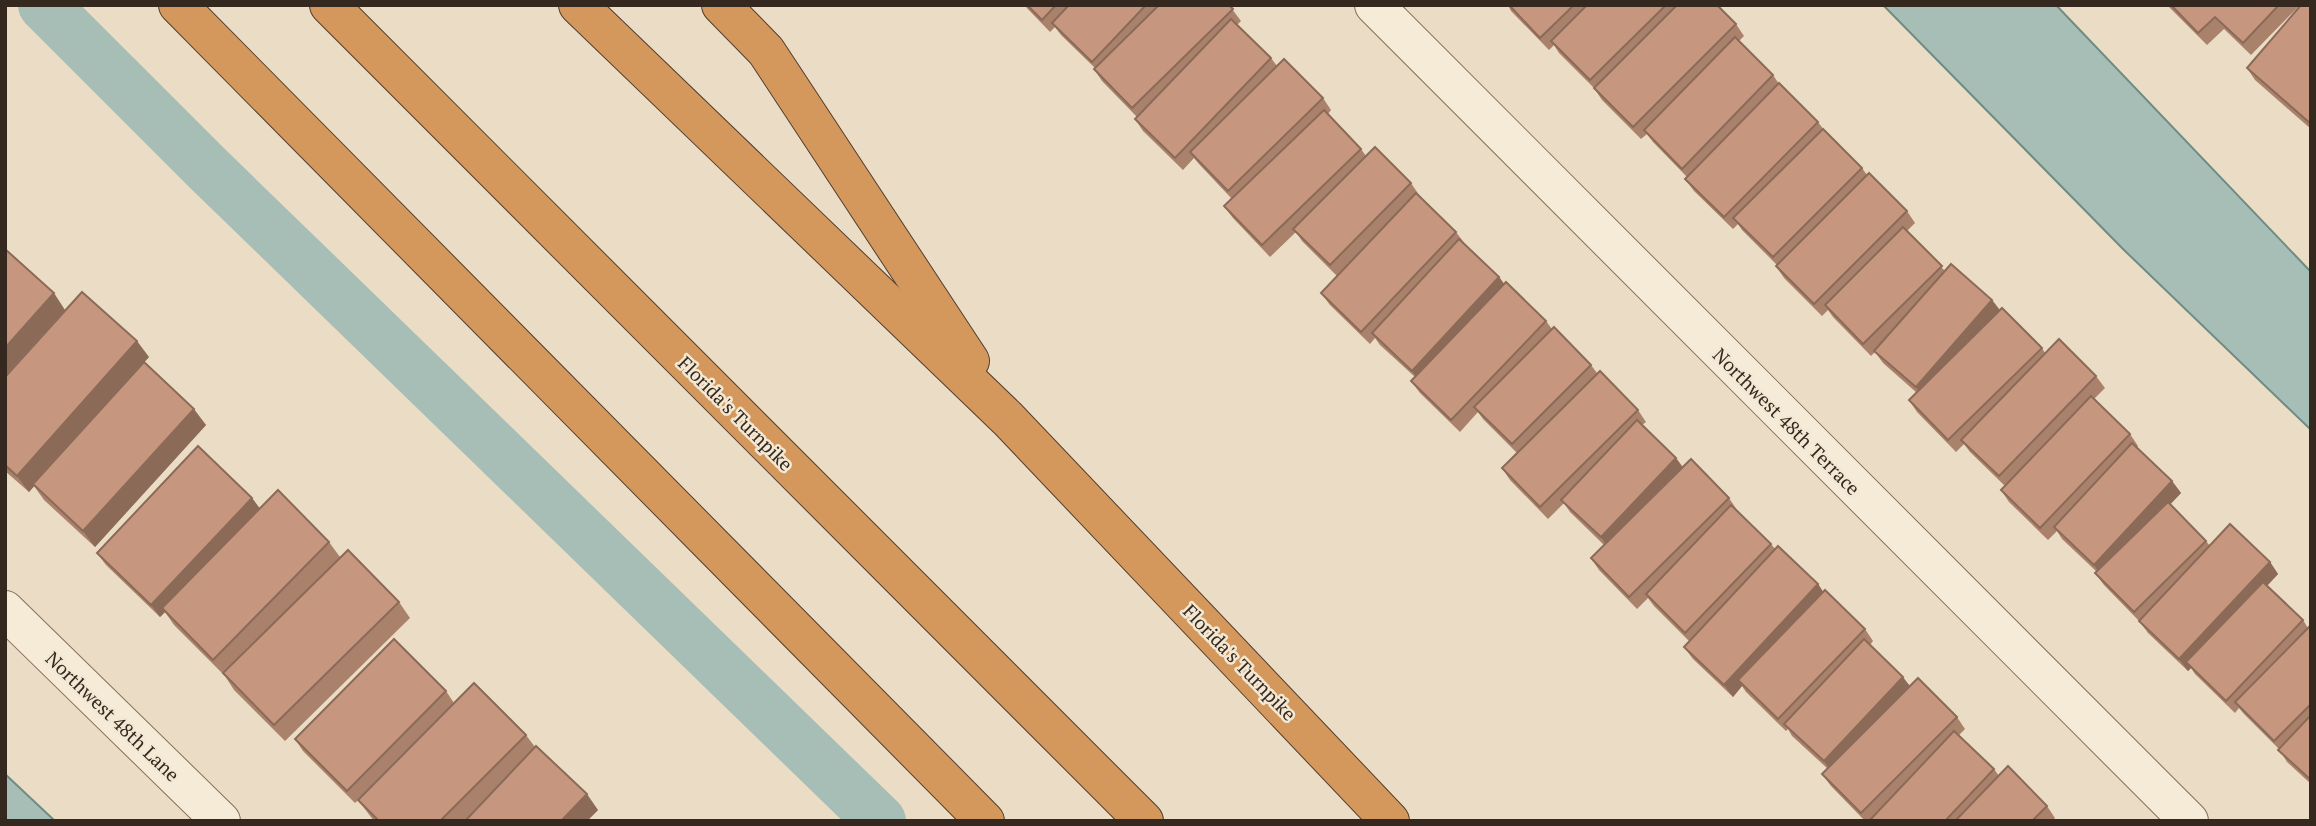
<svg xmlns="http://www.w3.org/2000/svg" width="2316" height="826" font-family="'PT Serif',serif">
	<rect width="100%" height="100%" fill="#ebddc5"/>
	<!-- water -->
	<g fill="#a6beb6" stroke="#6e8c83" stroke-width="2">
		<polygon points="1883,5 2056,5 2311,272 2311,430 2124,250"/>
		<polygon points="5,774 55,821 5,821"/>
	</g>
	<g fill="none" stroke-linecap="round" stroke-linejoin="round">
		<!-- canal -->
		<polyline stroke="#a6beb6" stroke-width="52" points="44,5 207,168 880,821"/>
		<!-- street casing -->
		<g stroke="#846f5c" stroke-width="40">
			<g id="street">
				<polyline points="1374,5 2189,821"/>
				<polyline points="5,610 221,821"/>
			</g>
		</g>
		<!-- highway casing -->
		<g stroke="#523e30" stroke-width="40">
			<g id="highway">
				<polyline points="178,5 985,821"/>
				<polyline points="329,5 1144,821"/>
				<polyline points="578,5 1008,419 1390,821"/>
				<polyline points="721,5 766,51 970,361"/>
			</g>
		</g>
		<!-- street -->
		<use href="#street" stroke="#f6ebd7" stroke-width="38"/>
		<!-- highway -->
		<use href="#highway" stroke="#d4985c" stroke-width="38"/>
	</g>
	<!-- wall -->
	<g fill="#aa826c">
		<polygon points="1024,5 1229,5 1241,21 1237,25 1271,58 1277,66 1323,98 1331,110 1328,114 1361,149 1366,156 1411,183 1419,195 1419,196 1456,232 1465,244 1499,277 1504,284 1546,321 1552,329 1591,365 1597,373 1638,410 1646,422 1642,425 1676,458 1683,467 1729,498 1737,510 1771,544 1775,549 1818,584 1823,592 1865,629 1873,641 1870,645 1910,686 1957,717 1965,729 1959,735 1994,769 1999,776 2047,806 2055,818 2052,821 1865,821 1831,786 1822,774 1828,769 1792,736 1788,729 1786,731 1746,692 1742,686 1733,697 1693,659 1684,647 1689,641 1654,606 1648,598 1637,609 1599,570 1591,558 1604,545 1570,512 1564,503 1548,519 1510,480 1502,468 1517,453 1483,419 1478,412 1460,432 1420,393 1411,381 1415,377 1380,345 1375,338 1370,344 1330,305 1321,293 1337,276 1302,241 1296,232 1270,257 1233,218 1224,206 1232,199 1199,164 1194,158 1183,170 1143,131 1135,119 1137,117 1102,81 1094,69 1095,68 1061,35 1055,27 1050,32"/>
		<polygon points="1508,5 1717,5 1736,24 1744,36 1739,41 1773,75 1779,84 1818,122 1824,130 1862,168 1867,175 1907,211 1915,223 1907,231 1945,271 1992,300 2000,310 2042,348 2045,353 2096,376 2105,388 2094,399 2130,434 2138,446 2137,448 2172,481 2181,493 2170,504 2206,541 2210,546 2270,562 2278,574 2267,586 2303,620 2308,628 2311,625 2311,784 2287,762 2279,749 2244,714 2239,708 2235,713 2195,674 2191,668 2188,671 2148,633 2140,622 2104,585 2095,573 2097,572 2062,539 2057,531 2048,540 2009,502 2001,490 2005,486 1970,452 1964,444 1956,452 1917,412 1909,400 1917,393 1883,363 1875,352 1871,356 1833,317 1828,310 1822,316 1784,278 1776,266 1777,265 1742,230 1738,224 1733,229 1694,191 1685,179 1687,177 1653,142 1647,134 1641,139 1602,100 1594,88 1559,53 1554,45 1549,50 1511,11"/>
		<polygon points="2167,5 2300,5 2251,55 2224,29 2207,45"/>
		<polygon points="2311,5 2311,129 2255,80 2247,68"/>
		<polygon points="149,357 144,362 206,425 95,547 44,500 34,486 29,492 5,471 5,377"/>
		<polygon points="252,498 260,509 329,542 340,557 399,602 410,618 285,741 234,690 225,676 174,625 165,612 160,617 106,565 97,553"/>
		<polygon points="446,691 454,703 526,735 535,747 598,810 587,821 374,821 358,800 355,803 303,751 295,739"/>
	</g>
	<!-- shaded-wall -->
	<g fill="#8b6a58">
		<polygon points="1499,277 1508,289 1420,383 1412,371"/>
		<polygon points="54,293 65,310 5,376 5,348"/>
		<polygon points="1992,300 2001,312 1924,399 1916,387"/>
		<polygon points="137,341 149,357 29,492 17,476"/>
		<polygon points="194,409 206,425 95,547 83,531"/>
		<polygon points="1676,458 1684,470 1609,549 1601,537"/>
		<polygon points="2172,481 2181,493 2102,577 2094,565"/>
		<polygon points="252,498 261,510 162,608 165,612 160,617 151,605"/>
		<polygon points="2270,562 2278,574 2191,667 2186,662 2191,668 2188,671 2179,659"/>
		<polygon points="1818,584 1826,596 1738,680 1742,686 1733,697 1724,685"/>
		<polygon points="1903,677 1912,689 1832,773 1824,761"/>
		<polygon points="587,794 598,810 587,821 561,821"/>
	</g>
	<!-- building -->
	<g fill="#c6977e" stroke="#8b6a58" stroke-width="2">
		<polygon points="1027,5 1056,5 1042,20"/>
		<polygon points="1069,5 1146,5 1092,62 1052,23"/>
		<polygon points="1159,5 1229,5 1233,9 1132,108 1094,69"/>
		<polygon points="1509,5 1574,5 1540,38"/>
		<polygon points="1587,5 1666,5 1590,80 1551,41"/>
		<polygon points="1677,5 1717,5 1736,24 1633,127 1594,88"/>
		<polygon points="2171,5 2279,5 2243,43 2215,17 2198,33"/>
		<polygon points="2301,5 2311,5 2311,124 2247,68"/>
		<polygon points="1231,19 1271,58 1175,158 1135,119"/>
		<polygon points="1735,37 1773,75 1682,169 1644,130"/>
		<polygon points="1284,59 1323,98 1228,191 1190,152"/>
		<polygon points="1779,83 1818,122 1724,217 1685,179"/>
		<polygon points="1324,110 1361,149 1262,245 1224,206"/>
		<polygon points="1823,129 1862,168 1773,257 1733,218"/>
		<polygon points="1375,147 1411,183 1330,265 1293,229"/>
		<polygon points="1869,173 1907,211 1814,304 1776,266"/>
		<polygon points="1416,193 1456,232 1361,332 1321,293"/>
		<polygon points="1903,227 1942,266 1863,344 1825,305"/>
		<polygon points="1459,239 1499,277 1412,371 1372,333"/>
		<polygon points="5,249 54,293 5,348"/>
		<polygon points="1951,264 1992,300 1916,387 1874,351"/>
		<polygon points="1506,282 1546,321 1451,420 1411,381"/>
		<polygon points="82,292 137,341 17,476 5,465 5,377"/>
		<polygon points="2002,308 2042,348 1948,440 1909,400"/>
		<polygon points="1554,327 1591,365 1512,444 1474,407"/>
		<polygon points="2059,339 2096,376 1999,476 1961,440"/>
		<polygon points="144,362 194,409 83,531 33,484"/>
		<polygon points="1600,371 1638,410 1540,507 1502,468"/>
		<polygon points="2091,396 2130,434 2040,528 2001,490"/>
		<polygon points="1637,420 1676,458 1601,537 1561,500"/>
		<polygon points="2132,443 2172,481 2094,565 2054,527"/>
		<polygon points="198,446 252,498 151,605 97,553"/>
		<polygon points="1691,459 1729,498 1629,597 1591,558"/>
		<polygon points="278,490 329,542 213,660 162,608"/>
		<polygon points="2168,502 2206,541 2134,612 2095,573"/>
		<polygon points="1731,505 1771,544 1685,633 1646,594"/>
		<polygon points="2230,524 2270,562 2179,659 2139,621"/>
		<polygon points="1778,546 1818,584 1724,685 1684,647"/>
		<polygon points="348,550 399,602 274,725 223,673"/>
		<polygon points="2263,582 2303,620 2226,701 2186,662"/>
		<polygon points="1825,590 1865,629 1778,719 1738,680"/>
		<polygon points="2311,625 2311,704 2274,741 2235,702"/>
		<polygon points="394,639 446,691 347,791 295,739"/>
		<polygon points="1864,639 1903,677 1824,761 1784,724"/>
		<polygon points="1918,678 1957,717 1861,813 1822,774"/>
		<polygon points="474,683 526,735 440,821 379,821 358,800"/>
		<polygon points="2311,715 2311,780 2278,750"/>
		<polygon points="1954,731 1994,769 1945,821 1869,821"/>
		<polygon points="536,746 587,794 561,821 465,821"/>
		<polygon points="2008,766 2047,806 2032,821 1955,821"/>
	</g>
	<g text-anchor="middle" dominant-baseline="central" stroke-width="5" stroke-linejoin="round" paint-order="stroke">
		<!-- street labels -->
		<g font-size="19" fill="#35291f" stroke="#f3e8d4">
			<text transform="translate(736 413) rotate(45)">Florida's Turnpike</text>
			<text transform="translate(1787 421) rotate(45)">Northwest 48th Terrace</text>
			<text transform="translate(1240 662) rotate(46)">Florida's Turnpike</text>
			<text transform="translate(113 716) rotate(44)">Northwest 48th Lane</text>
		</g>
	</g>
	<!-- border -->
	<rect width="2316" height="826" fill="none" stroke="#35291f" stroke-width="14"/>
</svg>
